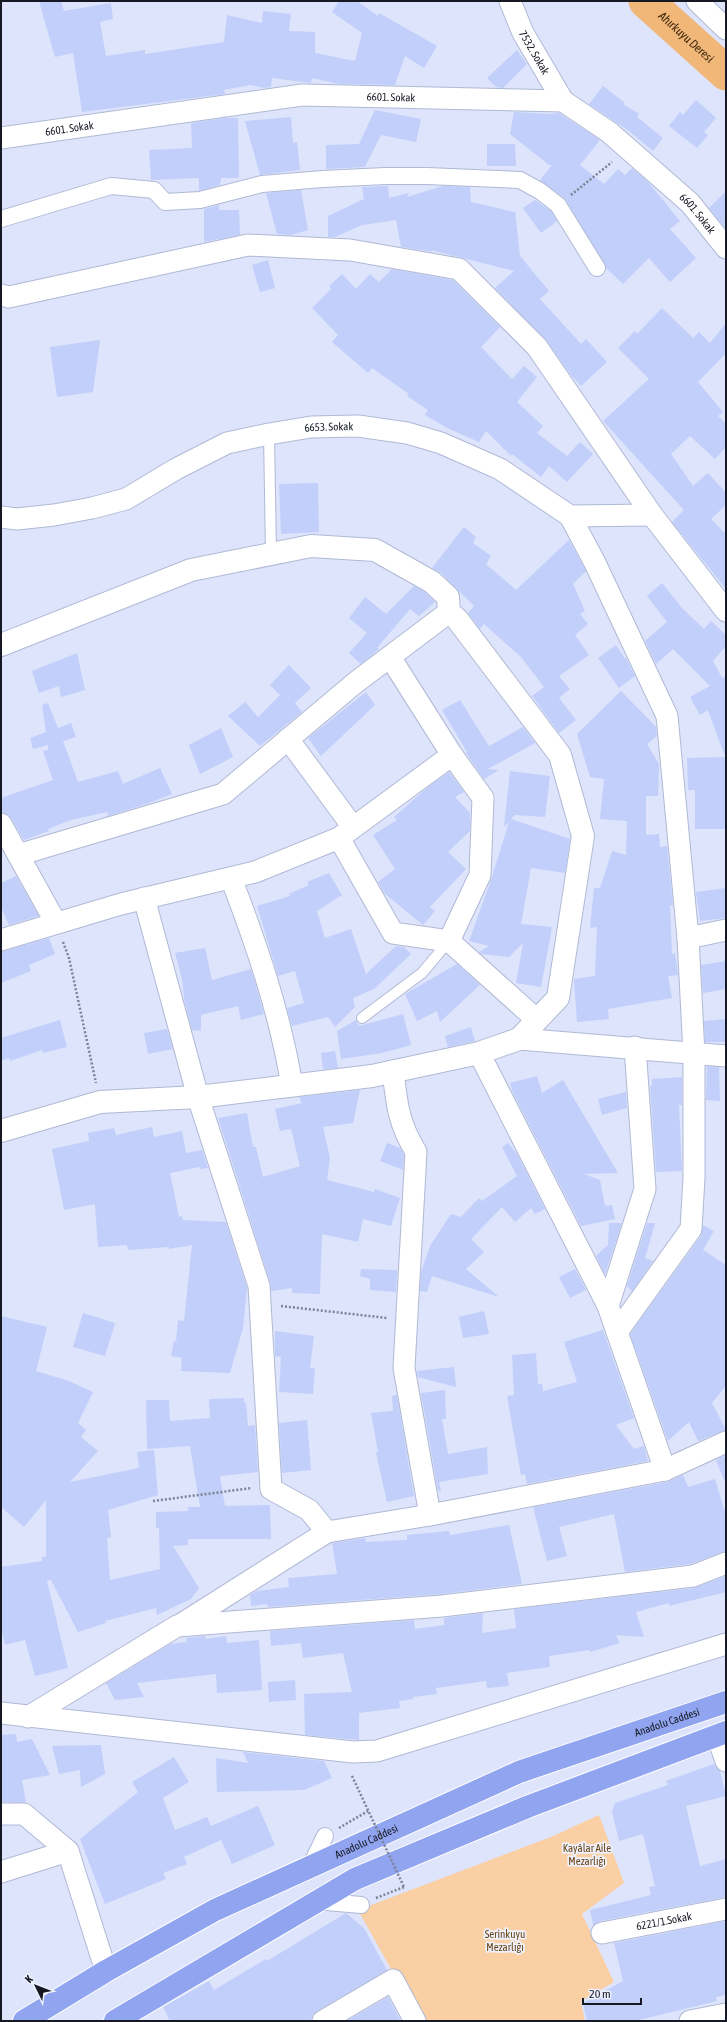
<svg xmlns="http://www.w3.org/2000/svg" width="727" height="2022" font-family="'Asap Condensed',sans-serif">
	<rect width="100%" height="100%" fill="#dde4fc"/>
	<!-- green -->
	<polygon fill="#facfa3" points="599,1815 624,1883 582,1914 614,1982 581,2001 585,2021 420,2021 358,1910 551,1837"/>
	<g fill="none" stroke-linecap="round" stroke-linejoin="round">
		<!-- river -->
		<path stroke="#f1b779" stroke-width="35" id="s1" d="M 646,1 L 726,73"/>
	</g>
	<!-- building -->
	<g fill="#c1cffa">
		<polygon points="39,1 61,1 64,11 111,3 113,19 100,22 106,56 145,50 145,54 224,42 227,15 262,23 263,11 291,14 289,31 315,32 315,53 355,61 362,33 332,12 339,1 357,1 378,16 379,13 437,46 424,68 405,56 395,85 339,84 312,78 311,83 272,78 271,87 264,88 250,85 224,90 225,94 82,112 73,53 55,57"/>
		<polygon points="517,50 527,64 503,88 496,87 487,78"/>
		<polygon points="603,86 625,103 623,104 639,114 637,117 663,138 653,151 629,131 589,104"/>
		<polygon points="696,100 716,118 704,132 708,135 697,148 669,126 680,112 683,115"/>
		<polygon points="375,110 421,119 416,142 381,135 365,167 326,169 326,145 359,144"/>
		<polygon points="514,112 551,114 559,113 600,140 580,165 604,184 618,169 625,175 632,168 648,182 680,221 670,229 696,258 670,282 649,258 623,284 606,268 566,200 540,180 552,165 549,165 510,134"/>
		<polygon points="291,117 293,143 297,142 300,170 260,175 245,121"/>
		<polygon points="226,118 238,118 239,178 221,178 220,185 199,191 199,178 151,180 149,150 192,148 191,123"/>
		<polygon points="487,144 515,144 516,166 487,166"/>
		<polygon points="385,186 388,186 389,198 409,193 407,197 443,186 470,187 471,202 514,212 515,210 520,256 549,291 540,299 581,344 586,339 607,362 581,386 571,375 545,339 495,288 514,271 431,250 433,252 401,247 396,220 362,225 335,237 328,237 328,216 364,199 362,187"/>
		<polygon points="301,190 308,230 291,235 277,234 266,193"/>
		<polygon points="726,191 726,229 709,208"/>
		<polygon points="535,200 551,211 557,221 541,233 523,208"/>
		<polygon points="219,205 219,210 239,210 240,235 204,242 204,209"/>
		<polygon points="268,260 275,288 260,292 252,265"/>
		<polygon points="392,269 453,280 500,327 481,347 512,379 524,366 537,377 517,402 543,426 537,433 567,456 580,442 593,454 567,482 549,466 541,477 512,454 511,456 486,431 479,442 447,428 425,415 428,410 407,396 409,394 372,368 368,373 332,342 338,335 312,308 331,289 329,286 342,274 356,289 370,274 379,282"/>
		<polygon points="662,308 693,338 699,332 710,343 726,323 726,353 698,382 723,412 718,416 726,424 726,447 715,459 690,436 671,454 693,486 708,473 726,493 726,505 711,519 726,534 726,589 672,522 684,510 603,421 649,379 618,348 635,331 637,334"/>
		<polygon points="100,340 93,392 57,397 50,347"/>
		<polygon points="318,483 319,532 281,534 279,484"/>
		<polygon points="464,527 476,537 473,543 491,556 486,564 516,590 569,540 586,571 573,584 585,611 580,614 588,624 575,635 589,655 559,676 570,689 559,698 576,720 559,733 532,696 544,687 521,657 484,624 480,629 468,613 474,606 441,573 432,568"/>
		<polygon points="662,583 682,608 704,629 711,621 726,635 726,646 713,661 722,678 726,676 726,754 724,754 708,710 700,715 690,697 710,686 673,649 656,664 645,641 667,622 647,596"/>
		<polygon points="414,586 425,592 435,602 419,616 410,609 377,648 379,649 361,664 349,653 367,633 349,618 365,597 386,614"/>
		<polygon points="616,645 625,659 626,658 635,676 619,688 598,658"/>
		<polygon points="77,653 85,690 61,697 59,686 39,693 32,671"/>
		<polygon points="289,665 311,688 295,703 302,712 260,746 228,716 245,702 258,717 280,695 270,685"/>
		<polygon points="621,691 656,727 657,736 647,744 659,764 658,796 646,796 646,835 659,834 660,847 667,846 673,905 670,906 672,954 675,953 678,975 668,976 672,998 608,1009 609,1019 577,1022 574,979 595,976 597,927 590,928 594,888 600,888 612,851 626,855 627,821 600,819 604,779 590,777 577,734"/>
		<polygon points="366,692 375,705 321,756 308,738"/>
		<polygon points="460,700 489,746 523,727 535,743 488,769 499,770 484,779 466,753 467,752 442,710"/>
		<polygon points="48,703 58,728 71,723 76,737 63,741 78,782 118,771 123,784 160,768 172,794 146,804 108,816 107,812 71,820 48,829 49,831 24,840 11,818 7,814 1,812 1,798 53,780 43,751 48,750 48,745 33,749 30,738 46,732 42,705"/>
		<polygon points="221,728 233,757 200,774 189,745"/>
		<polygon points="726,757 726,829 695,829 695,790 688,790 687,758"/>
		<polygon points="510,771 550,776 545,817 515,815 511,819 570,839 565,873 531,868 521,924 552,927 541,987 516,983 523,943 509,957 481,954 479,952 489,946 469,941 491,880 509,822 504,827"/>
		<polygon points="449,772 464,792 455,797 470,813 470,831 448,852 466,869 430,907 435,911 423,925 384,893 378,882 395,869 373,835 397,820 394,817 428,787"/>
		<polygon points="329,873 342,895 317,911 325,938 351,929 366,974 396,946 404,947 411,954 374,989 353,998 355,1007 335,1027 328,1017 292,1026 287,1008 304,1003 295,971 278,976 257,906 290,896 289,894 309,885 307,882"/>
		<polygon points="16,876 39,916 9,925 1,907 1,883"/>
		<polygon points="726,888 726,918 700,921 696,892"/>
		<polygon points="49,938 55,954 29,965 31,971 1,983 1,952"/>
		<polygon points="205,948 212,980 251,969 264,1014 241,1020 238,1006 201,1015 201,1031 192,1030 184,999 182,979 175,953"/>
		<polygon points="726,961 726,989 703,993 701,965"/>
		<polygon points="457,964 480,985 440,1022 437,1011 417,1021 405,994"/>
		<polygon points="403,1014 411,1045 382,1053 341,1059 337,1031 356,1020 359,1026"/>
		<polygon points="726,1019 726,1042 705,1042 704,1021"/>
		<polygon points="60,1020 67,1047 43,1053 42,1050 10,1061 9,1058 1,1061 1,1038"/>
		<polygon points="471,1027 475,1041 448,1047 445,1036"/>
		<polygon points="167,1029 173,1049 148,1054 144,1033"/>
		<polygon points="335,1051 338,1068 323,1069 321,1053"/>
		<polygon points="707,1066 719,1067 720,1101 706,1100"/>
		<polygon points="537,1076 542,1093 563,1080 618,1173 584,1174 600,1180 605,1206 612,1205 615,1219 581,1226 513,1093 510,1083"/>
		<polygon points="682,1077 682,1105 679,1105 682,1171 656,1172 650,1086 652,1085 652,1079"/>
		<polygon points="360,1090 353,1123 323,1127 330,1158 327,1180 374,1192 375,1189 400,1198 391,1226 363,1219 358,1242 322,1234 320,1294 292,1293 292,1288 271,1291 270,1282 218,1118 247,1113 253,1147 256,1147 263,1177 300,1166 291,1129 280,1131 275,1109 302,1103 299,1097"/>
		<polygon points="626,1092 627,1108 602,1115 598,1099"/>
		<polygon points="152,1127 154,1137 182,1131 186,1153 202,1150 208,1168 200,1169 200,1167 170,1173 179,1217 182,1216 183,1220 226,1222 247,1288 243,1328 230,1373 181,1371 182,1358 171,1356 174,1341 176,1341 178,1320 184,1321 192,1245 169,1249 169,1247 128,1250 127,1245 98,1247 95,1204 64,1210 52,1149 89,1141 88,1133 114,1128 116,1135"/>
		<polygon points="387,1143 400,1148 404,1155 403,1170 380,1161"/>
		<polygon points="508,1143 517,1154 545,1209 535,1214 531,1208 515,1222 502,1207 471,1239 484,1252 466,1269 499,1297 432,1276 427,1292 420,1291 421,1272 430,1246 451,1214 461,1217 479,1198 482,1201 517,1176 502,1147"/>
		<polygon points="609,1223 622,1223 605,1274 596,1256 608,1245"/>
		<polygon points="647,1223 655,1223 645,1258 653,1261 632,1291 627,1286"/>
		<polygon points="703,1225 714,1231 703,1250 726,1265 726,1386 712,1403 726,1430 698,1441 689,1422 668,1441 630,1334 701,1236"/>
		<polygon points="361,1269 397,1270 396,1292 370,1290 370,1279 360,1276"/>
		<polygon points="575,1269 586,1290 570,1298 559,1277"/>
		<polygon points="484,1311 489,1334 463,1338 459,1317"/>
		<polygon points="83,1313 115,1323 105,1356 73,1347"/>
		<polygon points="1,1316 47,1327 36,1371 69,1381 93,1392 78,1423 86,1430 81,1437 98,1451 70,1482 139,1468 137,1452 154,1450 158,1495 108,1510 111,1537 107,1538 110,1580 160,1569 159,1528 156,1528 156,1512 188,1511 188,1507 200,1507 190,1446 147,1449 146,1400 169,1400 170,1421 210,1418 209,1399 244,1398 244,1403 246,1403 248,1426 255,1425 258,1472 220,1476 225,1506 270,1505 271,1539 188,1539 188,1545 173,1546 199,1588 191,1599 157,1615 156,1608 105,1621 106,1623 78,1632 51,1580 47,1581 68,1668 35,1676 25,1640 5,1645 1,1627 1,1567 42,1561 42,1557 46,1557 46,1500 24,1527 1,1507"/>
		<polygon points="603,1330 634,1418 616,1425 634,1449 644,1446 648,1461 527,1484 525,1474 521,1475 507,1396 514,1395 512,1355 536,1353 538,1384 542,1384 543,1391 577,1382 564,1342"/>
		<polygon points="275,1331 314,1336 310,1368 315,1368 313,1394 279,1392 281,1357 275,1356"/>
		<polygon points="454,1367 456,1387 418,1377 417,1371"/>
		<polygon points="445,1390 446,1419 442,1419 448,1454 487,1447 488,1474 439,1482 441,1491 438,1491 421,1393"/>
		<polygon points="397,1395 414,1496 387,1502 376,1453 378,1452 371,1413 393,1411 392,1396"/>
		<polygon points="307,1420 311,1470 282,1473 279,1423"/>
		<polygon points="726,1455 726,1480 724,1480 716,1460"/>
		<polygon points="683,1475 688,1487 715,1479 726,1515 726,1551 690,1564 625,1572 614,1514 559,1527 567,1556 547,1561 533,1507 667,1482"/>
		<polygon points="509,1525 522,1584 441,1594 268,1607 267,1604 251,1606 250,1595 257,1591 289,1587 288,1578 337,1574 332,1543 365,1538 366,1542 407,1540 407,1535 449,1531 450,1535"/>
		<polygon points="726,1576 726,1592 669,1606 669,1603 636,1612 644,1637 616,1635 620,1643 590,1652 589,1650 549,1656 550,1667 507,1673 509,1686 487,1688 486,1681 436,1688 437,1694 413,1697 414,1699 399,1701 400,1708 359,1713 359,1740 305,1735 304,1694 352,1692 343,1653 303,1658 301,1643 271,1646 270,1631 414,1620 415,1629 444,1625 444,1618 483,1613 482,1633 516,1628 514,1609 694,1588"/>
		<polygon points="205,1636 206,1639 226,1636 227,1643 259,1640 262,1690 217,1693 216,1674 137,1683 144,1697 115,1700 106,1683 170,1644 187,1642 186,1638"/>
		<polygon points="295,1680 296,1700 269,1702 268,1682"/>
		<polygon points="16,1734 17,1742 32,1739 50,1775 22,1780 26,1803 1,1802 1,1735"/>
		<polygon points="101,1745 105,1774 81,1787 80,1770 59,1774 52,1746"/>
		<polygon points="243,1752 324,1761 332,1778 304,1790 217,1792 216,1758 248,1763"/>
		<polygon points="174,1757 189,1782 163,1798 175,1830 207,1817 211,1826 258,1806 275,1845 232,1864 221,1840 184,1857 187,1864 163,1873 166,1879 105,1904 80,1839 138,1792 132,1782"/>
		<polygon points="714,1764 720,1771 726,1796 686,1806 700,1866 726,1859 726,1897 600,1921 593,1925 590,1910 651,1895 649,1887 655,1886 643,1834 619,1841 612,1812 615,1803 668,1785 666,1781"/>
		<polygon points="346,1913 364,1928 387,1970 317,2011 312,2015 311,2021 170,2021 163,2007 209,1981 214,1990 266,1959 267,1961"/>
		<polygon points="726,1921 726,1995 716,1997 717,2001 635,2021 587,2021 583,2003 623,1981 614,1943"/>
		<polygon points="388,1997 401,2021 347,2021"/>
	</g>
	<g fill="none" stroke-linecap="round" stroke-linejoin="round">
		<!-- service casing -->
		<g stroke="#b0b9d5" stroke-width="12">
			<g id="service">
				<polyline points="269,434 271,554"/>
				<polyline points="362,1018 422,973 449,941"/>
			</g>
		</g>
		<!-- pedestrian casing -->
		<g stroke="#b0b9d5" stroke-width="18">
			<g id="pedestrian">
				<polyline points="1,219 111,186 154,190 165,202 200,200 262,184 323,179 385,176 427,176 520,180 540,191 558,205 597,268"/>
				<polyline points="310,1867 325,1836"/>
				<polyline points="315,1901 361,1905"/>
			</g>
		</g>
		<!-- minor casing -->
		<g stroke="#b0b9d5" stroke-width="23">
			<g id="minor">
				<path id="s2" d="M 510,1 L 523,33 L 563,101"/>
				<polyline points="697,1 726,29"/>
				<path id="s3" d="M 1,138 L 302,95 L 563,101 L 609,132 L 690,203 L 726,248"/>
				<polyline points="1,295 9,297 248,245 350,250 459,269 537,347 652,515 726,611"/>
				<polyline points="570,516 595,563 667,716 688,938 694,1054 694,1178 691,1229 617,1332"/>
				<path id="s4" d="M 1,517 L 17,519 L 54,515 L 92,508 L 126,499 L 176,469 L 227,443 L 269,434 L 311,427 L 358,426 L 407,433 L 441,443 L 500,469 L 570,516 L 652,515"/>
				<polyline points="390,657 452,755 483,798 480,875 449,941"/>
				<polyline points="288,739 353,827"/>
				<polyline points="1,824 56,923"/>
				<polyline points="339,838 393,933 449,941 537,1020"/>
				<polyline points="18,855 223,794 355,683 449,612"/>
				<path d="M 231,878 C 257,946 280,1013 292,1086"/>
				<polyline points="144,898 198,1097 259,1286 271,1489 309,1510 327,1532"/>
				<polyline points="688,938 726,930"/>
				<polyline points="1,940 121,904 255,872 339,838 452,755"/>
				<polyline points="519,1039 726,1056"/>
				<polyline points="479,1053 608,1306 665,1470"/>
				<path d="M 393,1071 C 397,1105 398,1122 416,1152 L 404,1368 L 430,1515"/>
				<polyline points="608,1306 645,1189 635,1047"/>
				<polyline points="180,1625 327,1532 430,1515 665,1470 726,1442"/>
				<polyline points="1,1713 353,1752 377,1751 726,1644"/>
				<polyline points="28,1717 177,1626 442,1606 693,1576 726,1563"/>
				<polyline points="717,1735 726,1761"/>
				<polyline points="1,1814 24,1814 68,1851 106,1971"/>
				<polyline points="1,1872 68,1851"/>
				<path id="s5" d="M 602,1933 L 726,1909"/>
				<polyline points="323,2021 393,1980 415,2021"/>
				<polyline points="690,2021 726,2014"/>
			</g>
		</g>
		<!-- tertiary casing -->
		<g stroke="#b0b9d5" stroke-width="24">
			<polyline id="tertiary" points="1,645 191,570 311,546 375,550 432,582 448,597 449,612 457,619 560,755 583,836 558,998 519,1039 479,1053 372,1076 198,1097 100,1102 1,1131"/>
		</g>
		<!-- trunk casing -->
		<g stroke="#fff" stroke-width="24">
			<g id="trunk">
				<path id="s6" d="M 24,2021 L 106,1971 L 215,1910 L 519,1772 L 726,1702"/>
				<polyline points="115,2021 355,1879 527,1807 726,1732"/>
			</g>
		</g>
		<!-- path -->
		<g stroke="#7d8293" stroke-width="2.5" stroke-dasharray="2 2" stroke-linecap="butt">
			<polyline points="571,195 612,162"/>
			<polyline points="63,942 69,958 96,1083"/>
			<polyline points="281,1306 387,1318"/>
			<polyline points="153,1501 252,1488"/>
			<polyline points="339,1828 368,1811"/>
			<polyline points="376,1898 404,1887"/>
		</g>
		<!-- service -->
		<use href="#service" stroke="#fff" stroke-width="10"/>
		<!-- pedestrian -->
		<use href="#pedestrian" stroke="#fff" stroke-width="16"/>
		<!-- minor -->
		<use href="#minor" stroke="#fff" stroke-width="21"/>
		<!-- tertiary -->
		<use href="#tertiary" stroke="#fff" stroke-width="22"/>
		<!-- trunk -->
		<use href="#trunk" stroke="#90a4ef" stroke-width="22"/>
		<!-- path-bridge -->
		<polyline stroke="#7d8293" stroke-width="2.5" stroke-dasharray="2 2" stroke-linecap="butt" points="352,1776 404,1887"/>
	</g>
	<g text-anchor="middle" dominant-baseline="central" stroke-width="3.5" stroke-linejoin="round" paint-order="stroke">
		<!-- street labels -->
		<g font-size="11" fill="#161923" stroke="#eef2fe">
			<text stroke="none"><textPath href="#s2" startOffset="57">7532. Sokak</textPath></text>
			<text stroke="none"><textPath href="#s3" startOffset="393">6601. Sokak</textPath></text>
			<text stroke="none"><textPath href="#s3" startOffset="69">6601. Sokak</textPath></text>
			<text stroke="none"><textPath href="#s3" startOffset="741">6601. Sokak</textPath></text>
			<text stroke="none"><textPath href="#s4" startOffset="346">6653. Sokak</textPath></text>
			<text stroke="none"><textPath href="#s6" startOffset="711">Anadolu Caddesi</textPath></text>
			<text stroke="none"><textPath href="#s6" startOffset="387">Anadolu Caddesi</textPath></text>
			<text stroke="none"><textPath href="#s5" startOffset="63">6221/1.Sokak</textPath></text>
		</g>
		<!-- park labels -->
		<g font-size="11" fill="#694314" stroke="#eef2fe">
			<text x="587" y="1848">Kayâlar Aile<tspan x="587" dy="13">Mezarlığı</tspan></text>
			<text x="505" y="1934">Serinkuyu<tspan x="505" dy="13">Mezarlığı</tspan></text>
		</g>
		<!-- water labels -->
		<g font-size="12" font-style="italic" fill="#3f280c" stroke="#eef2fe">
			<text stroke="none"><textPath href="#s1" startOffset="54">Ahırkuyu Deresi</textPath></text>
		</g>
	</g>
	<!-- border -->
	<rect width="727" height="2022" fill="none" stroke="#161923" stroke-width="4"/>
	<!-- north arrow -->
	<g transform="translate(36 1986) rotate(313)" stroke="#eef2fe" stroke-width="3" paint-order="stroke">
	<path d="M0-3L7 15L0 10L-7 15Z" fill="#161923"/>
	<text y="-6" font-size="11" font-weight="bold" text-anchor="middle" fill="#161923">K</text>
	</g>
	<!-- scale -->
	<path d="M583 1998v6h58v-6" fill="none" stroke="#161923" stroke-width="2"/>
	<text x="589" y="1998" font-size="12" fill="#161923" stroke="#eef2fe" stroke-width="3" paint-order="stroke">20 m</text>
</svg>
